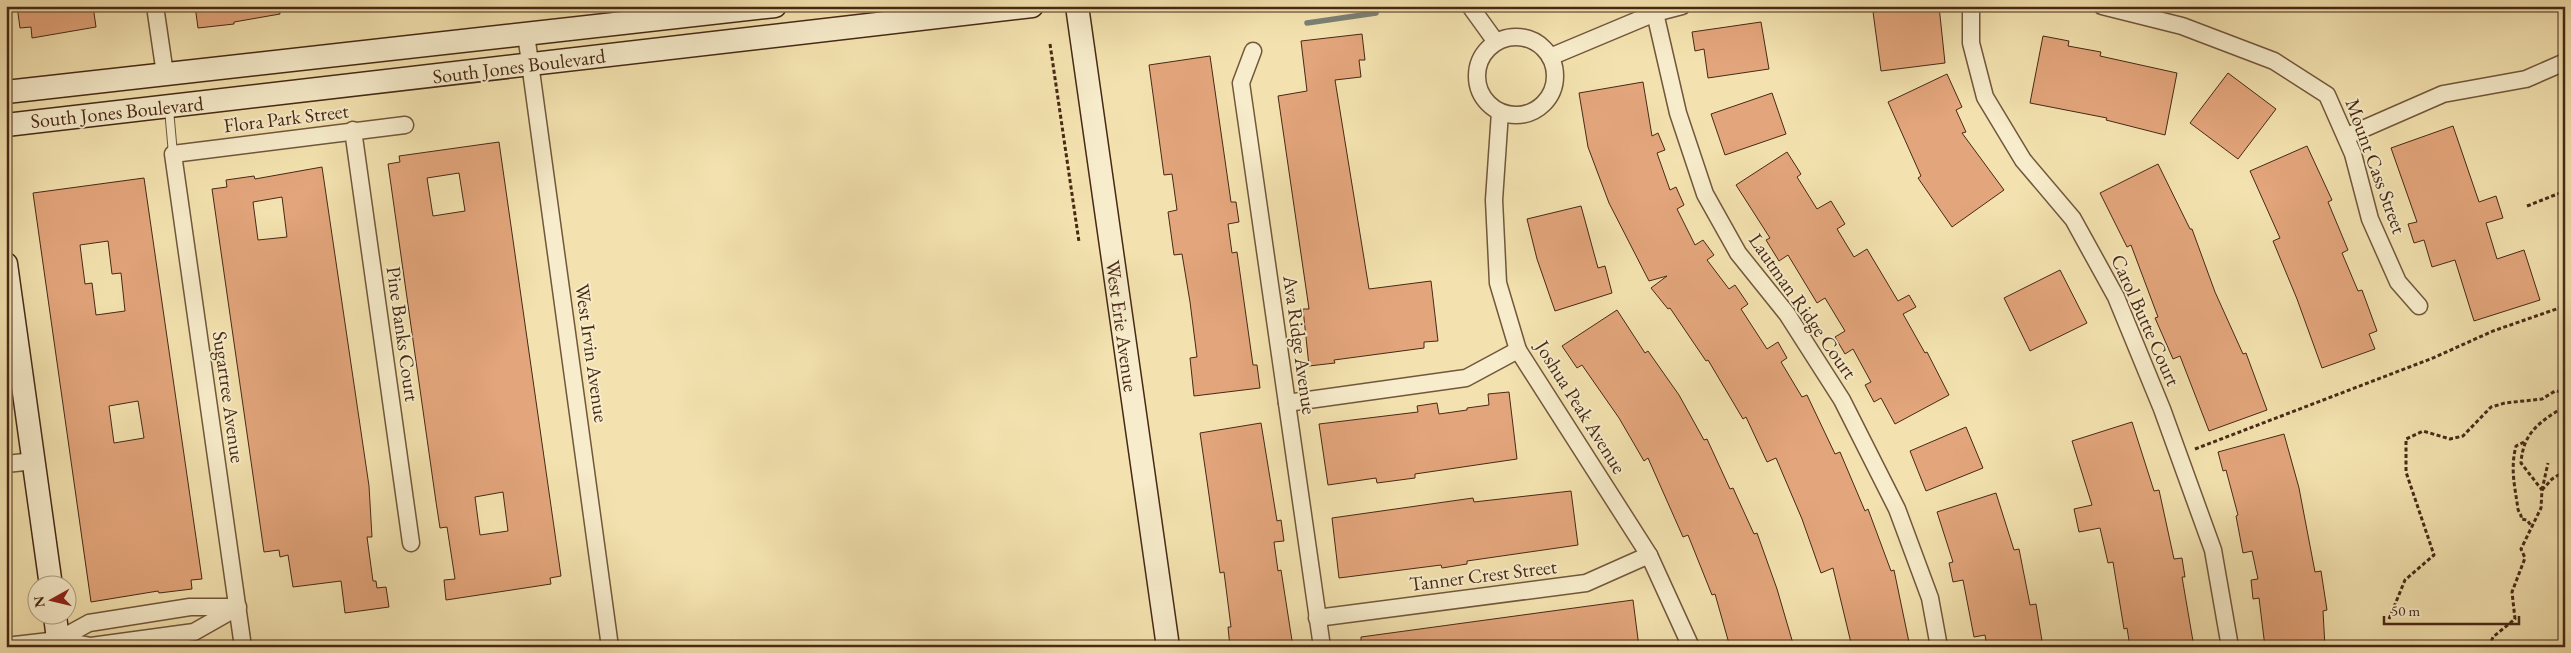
<svg xmlns="http://www.w3.org/2000/svg" width="2571" height="653" font-family="'EB Garamond',serif">
	<rect width="100%" height="100%" fill="#f3e2af"/>
	<filter id="stains"><feTurbulence type="fractalNoise" baseFrequency=".004" numOctaves="4"/><feColorMatrix values="0 0 0 0 .2 0 0 0 0 .09 0 0 0 0 .02 0 0 0 .5 -.17"/></filter>
	<radialGradient id="worn" r=".72"><stop offset=".6" stop-color="#630" stop-opacity="0"/><stop offset="1" stop-color="#630" stop-opacity=".3"/></radialGradient>
	<g fill="none" stroke-linecap="round" stroke-linejoin="round">
		<!-- stream -->
		<polyline stroke="#7b8175" stroke-width="5.5" points="1307,23 1376,13"/>
	</g>
	<!-- building -->
	<g fill="#e3a57b" stroke="#472916" fill-rule="evenodd">
		<polygon points="17,6 93,6 96,27 32,38 31,27 20,28"/>
		<polygon points="195,6 279,6 280,14 234,22 234,24 198,28"/>
		<polygon points="1916,6 1939,6 1945,63 1881,71 1873,12"/>
		<polygon points="1761,22 1769,69 1708,78 1704,49 1695,51 1692,32"/>
		<polygon points="1362,34 1365,60 1359,60 1361,77 1335,80 1369,289 1431,281 1438,341 1424,342 1424,348 1334,360 1335,363 1309,366 1303,309 1309,309 1278,96 1307,91 1301,41"/>
		<polygon points="2043,36 2069,41 2068,46 2101,52 2100,56 2177,73 2165,135 2106,120 2107,118 2030,103"/>
		<polygon points="1210,56 1231,202 1236,202 1239,222 1228,224 1232,253 1237,252 1253,365 1257,365 1260,388 1194,396 1190,358 1197,357 1190,302 1182,254 1174,255 1168,212 1177,210 1172,174 1164,175 1149,65"/>
		<polygon points="2228,73 2276,109 2238,159 2190,123"/>
		<polygon points="1947,74 1962,107 1956,110 1966,132 1962,133 2004,190 1952,227 1918,178 1921,176 1888,102"/>
		<polygon points="1643,82 1652,136 1658,133 1665,150 1657,153 1670,190 1676,187 1684,205 1677,209 1695,245 1703,240 1714,255 1707,260 1729,289 1735,285 1748,304 1741,309 1767,349 1778,342 1787,358 1781,362 1802,397 1807,395 1835,454 1840,452 1865,511 1868,509 1891,571 1894,570 1910,647 1852,647 1833,568 1821,573 1802,519 1776,458 1767,462 1746,417 1743,419 1708,360 1706,361 1670,308 1668,309 1651,288 1667,276 1649,281 1609,203 1588,147 1579,93"/>
		<polygon points="1772,93 1786,134 1725,155 1711,114"/>
		<polygon points="2453,126 2479,202 2496,196 2503,218 2486,223 2497,259 2524,250 2540,300 2474,321 2455,260 2432,267 2424,240 2414,243 2408,224 2417,222 2391,148"/>
		<path d="M 499,142 L 561,576 L 550,578 L 551,584 L 446,600 L 444,580 L 455,579 L 447,527 L 440,528 L 436,502 L 388,164 L 400,162 L 399,156 ZM 459,173 L 465,211 L 433,216 L 427,178 ZM 503,492 L 508,531 L 480,535 L 475,497 Z"/>
		<polygon points="2307,146 2332,200 2328,202 2348,250 2342,253 2358,291 2362,290 2377,331 2369,334 2375,349 2322,368 2297,299 2273,241 2280,238 2250,171"/>
		<polygon points="1787,152 1801,174 1797,177 1817,209 1831,201 1845,224 1837,229 1854,257 1867,249 1898,301 1909,295 1916,307 1903,314 1925,353 1927,352 1949,395 1895,424 1881,398 1874,402 1865,385 1871,382 1853,349 1845,354 1835,337 1845,331 1825,298 1817,303 1788,255 1779,261 1766,240 1770,238 1736,185"/>
		<polygon points="2158,164 2190,229 2192,229 2215,292 2243,354 2246,353 2267,410 2209,431 2180,356 2173,359 2155,318 2158,317 2131,245 2127,247 2100,193"/>
		<path d="M 322,167 L 369,486 L 372,537 L 367,537 L 373,581 L 376,581 L 377,588 L 386,587 L 389,607 L 345,613 L 341,581 L 293,587 L 288,555 L 280,557 L 279,550 L 264,552 L 212,189 L 227,187 L 226,180 L 254,176 L 255,179 ZM 282,197 L 287,237 L 258,240 L 253,202 Z"/>
		<path d="M 144,178 L 202,579 L 191,580 L 192,589 L 159,593 L 158,591 L 91,602 L 33,193 ZM 108,241 L 112,274 L 121,273 L 125,311 L 96,315 L 92,283 L 85,284 L 80,245 ZM 138,401 L 144,438 L 114,443 L 109,406 Z"/>
		<polygon points="1581,206 1598,268 1605,266 1612,293 1555,311 1537,259 1527,219"/>
		<polygon points="2060,270 2087,323 2030,351 2004,298"/>
		<polygon points="1617,310 1645,353 1648,351 1679,395 1704,440 1707,439 1730,489 1733,488 1754,534 1757,533 1777,589 1794,647 1730,647 1715,594 1712,595 1688,535 1683,537 1648,458 1644,461 1619,418 1582,365 1577,368 1562,346"/>
		<polygon points="1509,392 1517,459 1415,474 1415,478 1377,483 1376,478 1328,485 1319,424 1418,412 1417,406 1437,403 1439,414 1467,410 1467,408 1489,405 1488,394"/>
		<polygon points="2132,422 2154,491 2159,490 2174,559 2182,558 2185,577 2182,577 2194,647 2130,647 2127,628 2124,629 2113,562 2108,563 2100,528 2079,532 2074,509 2092,505 2072,441"/>
		<polygon points="1261,423 1277,521 1281,520 1284,541 1274,542 1278,571 1281,570 1293,647 1230,647 1228,627 1231,627 1224,572 1220,573 1207,481 1200,433"/>
		<polygon points="1966,427 1983,468 1926,491 1910,451"/>
		<polygon points="2284,434 2299,488 2315,572 2321,571 2327,610 2323,611 2325,647 2265,647 2259,598 2253,599 2251,580 2258,579 2252,551 2243,553 2236,516 2238,515 2226,470 2223,471 2218,452"/>
		<polygon points="1571,491 1578,545 1467,561 1467,564 1442,568 1441,565 1339,578 1332,518 1473,498 1474,502"/>
		<polygon points="1996,493 2014,550 2019,549 2030,605 2036,604 2043,647 1987,647 1985,635 1974,637 1963,580 1953,582 1949,563 1953,562 1937,512"/>
		<polygon points="1633,600 1639,647 1361,647 1361,637"/>
	</g>
	<g fill="none" stroke-linecap="round" stroke-linejoin="round">
		<!-- lane casing -->
		<g stroke="#72573c" stroke-width="10">
			<polyline id="lane" points="169,109 173,154"/>
		</g>
		<!-- street casing -->
		<g stroke="#72573c" stroke-width="19">
			<g id="street">
				<polyline points="155,6 165,74"/>
				<polyline points="1470,6 1496,42"/>
				<polyline points="1971,6 1971,43 1985,97 2023,160 2073,219 2116,297 2162,409 2213,550 2230,647"/>
				<polyline points="2102,6 2182,26 2274,61 2327,95 2353,154 2370,219 2398,282 2419,306"/>
				<polyline points="1655,13 1678,113 1705,194 1738,253 1787,314 1842,400 1897,509 1930,598 1939,647"/>
				<polyline points="526,34 610,647"/>
				<circle cx="1516" cy="76" r="39"/>
				<polyline points="1253,51 1241,83 1322,647"/>
				<polyline points="1550,57 1655,13 1682,6"/>
				<polyline points="1500,112 1494,200 1498,283 1518,350 1649,555 1691,647"/>
				<polyline points="353,130 411,543"/>
				<polyline points="2347,136 2443,94 2526,79 2565,62"/>
				<polyline points="1287,403 1466,378 1518,350"/>
				<polyline points="6,464 34,461"/>
				<polyline points="1317,618 1586,583 1649,555"/>
				<polyline points="58,640 89,623 190,607 235,607"/>
				<polyline points="6,646 58,640 91,646 194,632 238,607"/>
				<polyline points="243,647 173,154 405,125"/>
			</g>
		</g>
		<!-- secondary casing -->
		<g stroke="#472916" stroke-width="25">
			<g id="secondary">
				<polyline points="1077,6 1168,647"/>
				<polyline points="6,92 775,6"/>
				<polyline points="6,125 1032,6"/>
				<polyline points="6,264 51,586"/>
				<polyline points="55,616 59,647"/>
			</g>
		</g>
		<!-- path -->
		<g stroke="#472916" stroke-width="3" stroke-dasharray="4 2.5" stroke-linecap="butt">
			<polyline points="1050,44 1079,242"/>
			<polyline points="2527,206 2565,191"/>
			<path d="M 2524,442 L 2516,446 C 2510,469 2515,487 2518,509 C 2519,514 2522,514 2521,519 L 2527,520 L 2532,527"/>
			<polyline points="2195,449 2433,358 2493,331 2565,306"/>
			<polyline points="2542,490 2552,479 2565,471"/>
			<polyline points="2542,490 2548,463"/>
			<polyline points="2389,619 2405,580 2434,555 2406,472 2406,439 2423,431 2450,439 2463,436 2491,407 2505,403 2542,399 2555,391 2565,392"/>
			<path d="M 2489,647 L 2493,637 L 2515,619 L 2512,592 L 2525,558 L 2521,549 L 2541,508 L 2542,490 L 2521,463 C 2523,432 2540,422 2565,406"/>
		</g>
		<!-- lane -->
		<use href="#lane" stroke="#f7eccb" stroke-width="8"/>
		<!-- street -->
		<use href="#street" stroke="#f7eccb" stroke-width="16"/>
		<!-- secondary -->
		<use href="#secondary" stroke="#f7eccb" stroke-width="22"/>
	</g>
	<g text-anchor="middle" dominant-baseline="central" stroke-width="4" stroke-linejoin="round" paint-order="stroke">
		<!-- street labels -->
		<g font-size="20" fill="#472916" stroke="#f7eccb">
			<text transform="translate(519 66) rotate(-7)">South Jones Boulevard</text>
			<text transform="translate(117 112) rotate(-6)">South Jones Boulevard</text>
			<text transform="translate(286 118) rotate(-7)">Flora Park Street</text>
			<text transform="translate(2376 166) rotate(70)">Mount Cass Street</text>
			<text transform="translate(1803 306) rotate(55)">Lautman Ridge Court</text>
			<text transform="translate(2146 320) rotate(66)">Carol Butte Court</text>
			<text transform="translate(1122 326) rotate(82)">West Erie Avenue</text>
			<text transform="translate(403 334) rotate(82)">Pine Banks Court</text>
			<text transform="translate(1300 345) rotate(82)">Ava Ridge Avenue</text>
			<text transform="translate(592 353) rotate(82)">West Irvin Avenue</text>
			<text transform="translate(229 397) rotate(82)">Sugartree Avenue</text>
			<text transform="translate(1581 407) rotate(58)">Joshua Peak Avenue</text>
			<text transform="translate(1483 575) rotate(-7)">Tanner Crest Street</text>
		</g>
	</g>
	<!-- margin -->
	<rect width="2571" height="653" fill="none" stroke="#f3e2af" stroke-width="25"/>
	<rect x="8" y="8" width="2556" height="638" fill="none" stroke="#472916" stroke-width="2.5"/>
	<rect x="12" y="12" width="2546" height="628" fill="none" stroke="#472916"/>
	<!-- north arrow -->
	<g transform="translate(52 600) rotate(262)"><circle r="24" fill="#f7eccb" stroke="#b19e83"/>
	<path d="M0-4L9 19L0 12L-9 19Z" fill="#8f2418"/>
	<text y="-8" font-size="14" font-weight="bold" text-anchor="middle" fill="#472916">N</text>
	</g>
	<!-- scale -->
	<path d="M2384 616v8h135v-8" fill="none" stroke="#472916" stroke-width="2.5"/>
	<text x="2391" y="616" font-size="15" fill="#472916" stroke="#f7eccb" stroke-width="4" paint-order="stroke">50 m</text>
	<rect width="100%" height="100%" filter="url(#stains)"/>
	<rect width="100%" height="100%" fill="url(#worn)"/>
</svg>
